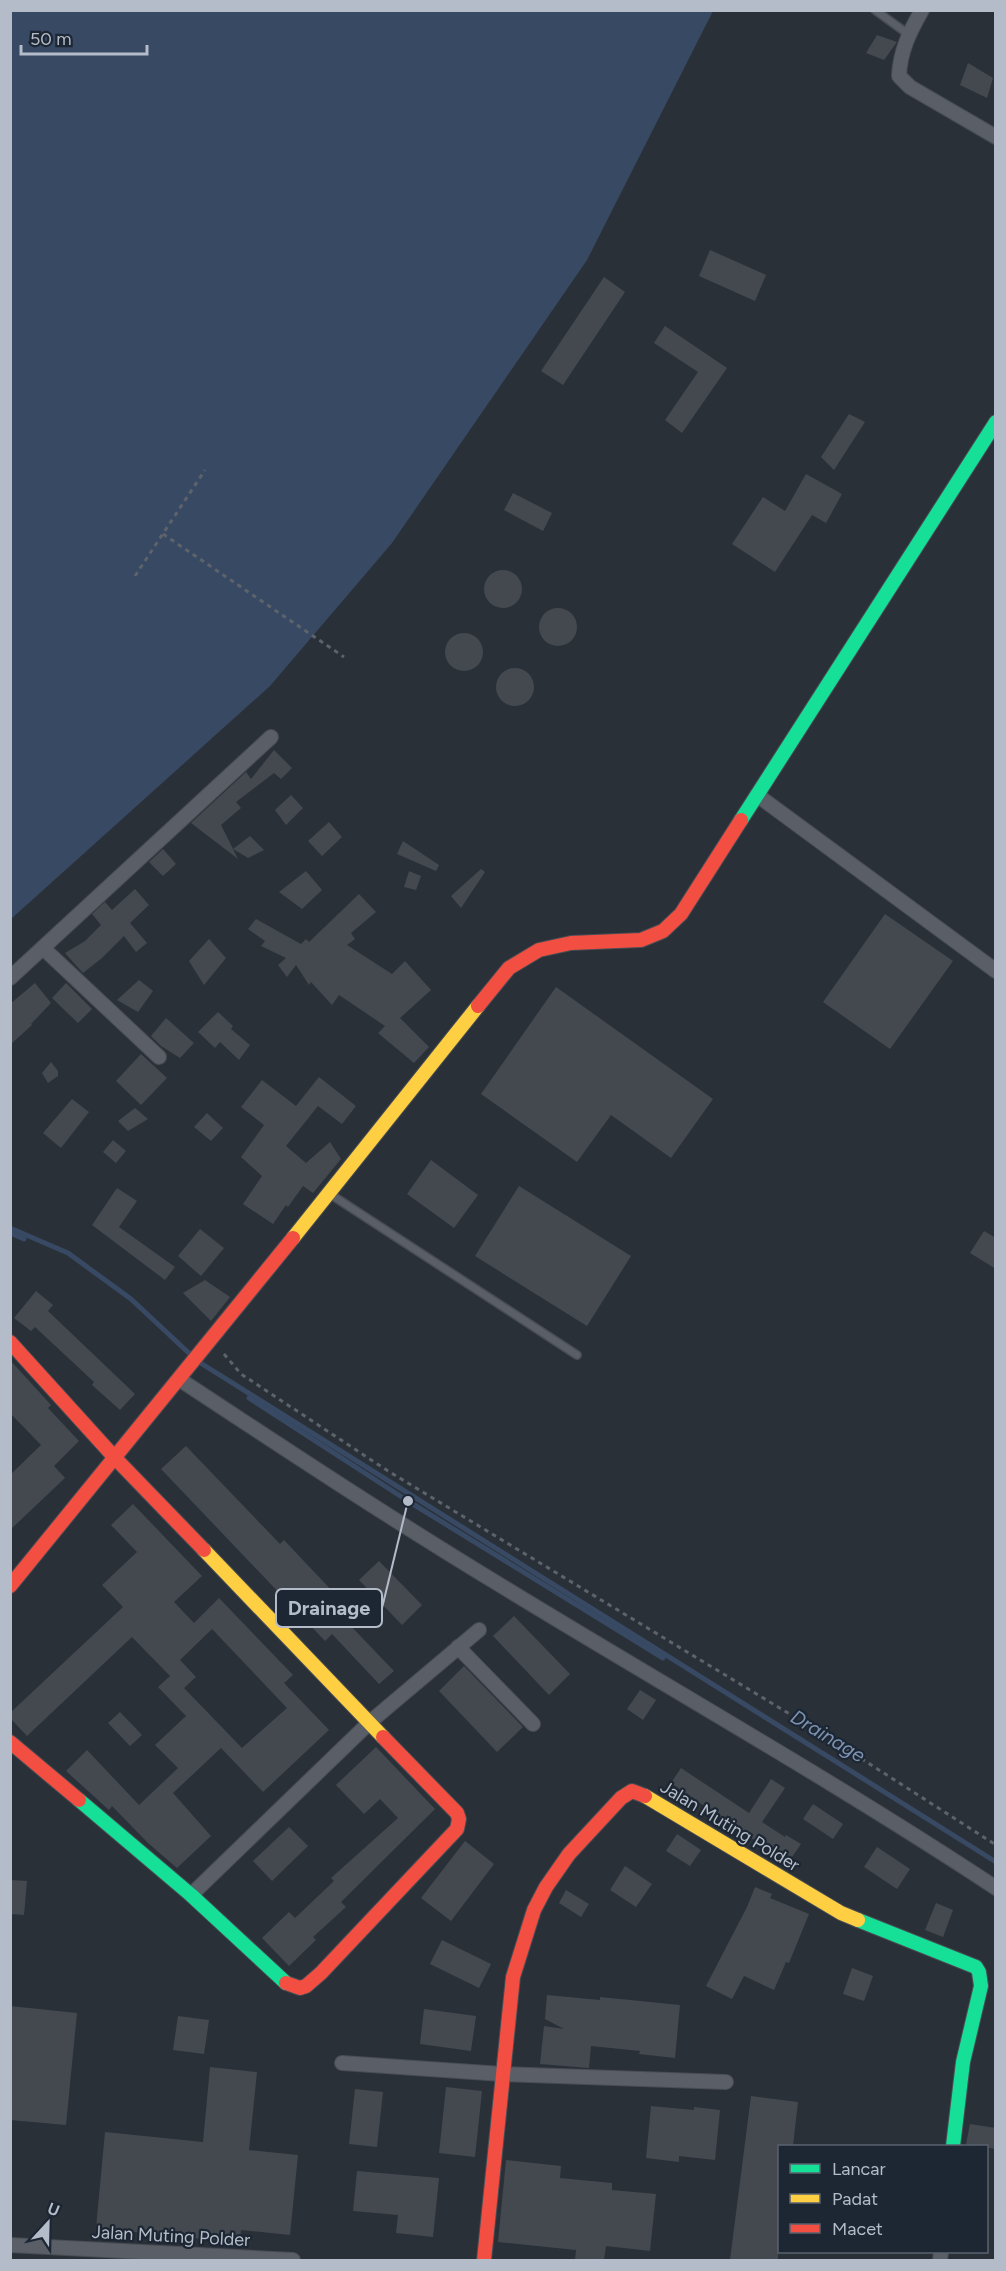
<svg xmlns="http://www.w3.org/2000/svg" width="1006" height="2271" font-family="Figtree,sans-serif">
	<rect width="100%" height="100%" fill="#2a3038"/>
	<!-- water -->
	<polygon fill="#384963" points="11,10 713,11 587,260 392,543 270,686 11,919"/>
	<g fill="none" stroke-linecap="round" stroke-linejoin="round">
		<!-- stream -->
		<g stroke="#384963" stroke-width="5">
			<polyline points="10,1228 68,1253 131,1299 192,1356"/>
			<polyline points="10,1233 24,1239"/>
			<polyline points="199,1362 996,1862"/>
			<polyline points="249,1398 408,1501 663,1658"/>
		</g>
	</g>
	<!-- building -->
	<g fill="#444950" fill-rule="evenodd">
		<polygon points="877,35 897,42 884,60 866,53"/>
		<polygon points="968,63 993,78 987,98 960,85"/>
		<polygon points="710,250 766,275 755,301 699,276"/>
		<polygon points="604,277 625,292 563,385 541,371"/>
		<polygon points="665,326 727,368 682,433 665,420 698,372 654,343"/>
		<polygon points="849,414 865,422 834,470 821,457"/>
		<polygon points="806,474 842,494 826,523 812,515 775,572 732,544 763,497 785,511"/>
		<polygon points="513,493 552,513 543,531 504,510"/>
		<circle cx="503" cy="589" r="19"/>
		<circle cx="558" cy="627" r="19"/>
		<circle cx="464" cy="652" r="19"/>
		<circle cx="515" cy="687" r="19"/>
		<polygon points="274,750 292,768 281,779 274,773 236,802 241,808 221,825 238,859 191,823 246,772 251,779"/>
		<polygon points="291,795 303,808 286,825 275,810"/>
		<polygon points="329,822 342,837 322,856 308,841"/>
		<polygon points="250,836 264,850 248,858 233,849"/>
		<polygon points="403,841 439,865 436,871 397,854"/>
		<polygon points="163,849 176,864 163,876 149,862"/>
		<polygon points="481,869 485,872 461,908 451,896"/>
		<polygon points="306,871 322,890 302,909 279,892"/>
		<polygon points="409,871 421,876 416,890 404,887"/>
		<polygon points="135,889 149,905 130,923 147,943 136,952 124,936 102,958 83,973 65,953 85,941 101,925 92,914 105,902 112,910"/>
		<polygon points="359,894 376,912 351,933 355,939 347,945 392,974 405,961 431,990 400,1018 429,1047 414,1063 378,1033 385,1026 339,995 332,1005 311,982 309,985 296,965 287,977 278,965 286,958 261,946 265,941 248,929 256,919 301,944 306,939 309,942"/>
		<polygon points="885,914 953,961 890,1049 823,1002"/>
		<polygon points="209,939 226,958 204,985 189,961"/>
		<polygon points="139,980 153,991 138,1012 117,1000"/>
		<polygon points="35,983 51,1003 31,1024 32,1025 10,1045 10,1004"/>
		<polygon points="66,983 92,1009 78,1023 52,998"/>
		<polygon points="556,987 713,1099 671,1158 611,1115 577,1162 481,1094"/>
		<polygon points="218,1012 233,1026 231,1029 250,1045 239,1060 220,1042 215,1048 198,1032"/>
		<polygon points="166,1018 194,1043 180,1058 161,1046 151,1036"/>
		<polygon points="141,1054 167,1078 141,1105 116,1081"/>
		<polygon points="51,1062 58,1071 58,1076 48,1083 42,1073"/>
		<polygon points="319,1077 356,1106 342,1124 318,1106 286,1146 306,1163 330,1142 341,1159 313,1193 303,1186 288,1207 286,1205 273,1224 243,1204 262,1176 241,1157 264,1125 241,1107 262,1080 296,1106"/>
		<polygon points="72,1099 89,1112 61,1148 43,1133"/>
		<polygon points="135,1108 148,1119 128,1131 118,1121"/>
		<polygon points="207,1113 223,1128 211,1141 194,1127"/>
		<polygon points="113,1140 126,1151 116,1163 103,1152"/>
		<polygon points="431,1160 478,1195 454,1228 407,1194"/>
		<polygon points="519,1186 631,1256 587,1326 475,1256"/>
		<polygon points="117,1188 137,1201 119,1227 175,1267 165,1280 92,1225"/>
		<polygon points="200,1229 224,1248 201,1276 178,1256"/>
		<polygon points="984,1231 996,1238 996,1269 970,1253"/>
		<polygon points="205,1280 230,1297 211,1321 183,1293"/>
		<polygon points="36,1291 53,1305 48,1311 135,1394 120,1410 92,1385 94,1382 35,1327 31,1331 14,1318"/>
		<polygon points="10,1360 51,1405 48,1408 79,1441 54,1466 65,1478 10,1530 10,1475 41,1445 10,1413"/>
		<polygon points="186,1446 280,1544 284,1540 354,1614 346,1621 394,1671 379,1684 332,1634 325,1641 161,1469"/>
		<path d="M 133,1504 L 202,1576 L 174,1602 L 194,1623 L 219,1598 L 293,1675 L 284,1683 L 329,1730 L 263,1792 L 221,1748 L 173,1793 L 211,1836 L 177,1868 L 148,1843 L 112,1806 L 109,1810 L 66,1771 L 87,1750 L 139,1805 L 178,1768 L 155,1745 L 186,1716 L 158,1687 L 170,1676 L 132,1637 L 27,1736 L 10,1718 L 10,1713 L 123,1607 L 102,1585 L 137,1552 L 111,1525 ZM 212,1629 L 287,1708 L 242,1748 L 184,1688 L 196,1677 L 180,1660 Z"/>
		<polygon points="379,1561 422,1605 402,1625 359,1580"/>
		<polygon points="514,1616 570,1674 549,1695 493,1636"/>
		<polygon points="464,1666 523,1727 497,1752 439,1691"/>
		<polygon points="640,1690 656,1700 643,1720 627,1709"/>
		<polygon points="120,1712 142,1735 130,1746 108,1723"/>
		<polygon points="376,1747 435,1809 341,1902 346,1907 313,1937 316,1940 289,1966 262,1938 289,1912 295,1918 334,1881 331,1878 398,1818 380,1799 364,1814 336,1785"/>
		<polygon points="681,1768 749,1813 771,1779 785,1788 762,1822 785,1837 786,1835 801,1844 790,1860 746,1835 671,1783"/>
		<polygon points="813,1804 843,1824 833,1839 803,1819"/>
		<polygon points="289,1827 308,1846 272,1881 253,1861"/>
		<polygon points="677,1834 701,1850 690,1866 666,1851"/>
		<polygon points="465,1841 494,1864 451,1921 421,1898"/>
		<polygon points="877,1847 910,1869 897,1889 864,1867"/>
		<polygon points="625,1866 652,1884 636,1907 610,1890"/>
		<polygon points="10,1880 27,1881 24,1915 10,1914"/>
		<polygon points="755,1887 772,1894 770,1898 809,1914 789,1963 786,1962 774,1990 744,1976 732,1999 706,1986 747,1907"/>
		<polygon points="566,1890 589,1904 581,1917 559,1903"/>
		<polygon points="936,1903 953,1910 943,1937 925,1930"/>
		<polygon points="442,1940 491,1964 479,1988 430,1964"/>
		<polygon points="852,1968 873,1976 864,2001 843,1994"/>
		<polygon points="547,1995 600,2000 600,1997 680,2005 675,2058 639,2054 640,2051 591,2046 589,2068 540,2064 544,2026 564,2029 545,2019"/>
		<polygon points="10,2006 77,2013 66,2125 10,2120"/>
		<polygon points="424,2009 476,2016 471,2051 420,2044"/>
		<polygon points="178,2016 209,2020 204,2054 173,2050"/>
		<polygon points="210,2067 257,2072 249,2150 298,2155 290,2235 241,2230 240,2243 96,2228 105,2132 203,2142"/>
		<polygon points="446,2087 482,2091 475,2157 439,2153"/>
		<polygon points="355,2089 383,2092 377,2147 349,2144"/>
		<polygon points="751,2096 798,2102 793,2146 780,2146 778,2260 730,2260"/>
		<polygon points="651,2106 694,2110 694,2107 720,2110 715,2160 679,2156 679,2162 646,2158"/>
		<polygon points="970,2124 996,2128 996,2149 966,2144"/>
		<polygon points="506,2160 561,2166 560,2178 612,2183 612,2190 656,2194 650,2251 606,2246 604,2260 575,2260 576,2250 498,2242"/>
		<polygon points="357,2171 439,2178 433,2237 396,2233 398,2215 353,2211"/>
	</g>
	<g fill="none" stroke-linecap="round" stroke-linejoin="round">
		<!-- lane casing -->
		<g stroke="#484c53" stroke-width="10">
			<g id="lane">
				<polyline points="875,10 908,34"/>
				<polyline points="330,1194 577,1355"/>
			</g>
		</g>
		<!-- street casing -->
		<g stroke="#484c53" stroke-width="16">
			<g id="street">
				<path d="M 922,10 C 910,31 900,51 899,76 L 910,87 L 996,137"/>
				<polyline points="757,795 996,971"/>
				<polyline points="43,948 159,1057"/>
				<polyline points="10,978 271,737"/>
				<path d="M 179,1379 C 285,1449 391,1519 500,1585 C 665,1686 834,1781 996,1888"/>
				<polyline points="458,1647 533,1724"/>
				<polyline points="191,1895 370,1722 479,1630"/>
				<polyline points="342,2063 502,2074 726,2082"/>
				<polyline points="10,2245 293,2260"/>
				<polyline points="940,2260 941,2252"/>
			</g>
		</g>
		<!-- fast casing -->
		<g stroke="#484c53" stroke-width="16">
			<g id="fast">
				<polyline points="741,820 996,422"/>
				<polyline points="79,1800 191,1895 286,1983"/>
				<polyline points="858,1920 976,1967 979,1972 981,1986 963,2062 953,2146"/>
			</g>
		</g>
		<!-- slow casing -->
		<g stroke="#484c53" stroke-width="16">
			<g id="slow">
				<polyline points="293,1238 478,1006"/>
				<polyline points="204,1550 383,1737"/>
				<polyline points="645,1796 841,1913 858,1920"/>
			</g>
		</g>
		<!-- jam casing -->
		<g stroke="#484c53" stroke-width="16">
			<g id="jam">
				<polyline points="478,1006 509,968 539,950 571,943 641,940 663,931 681,914 741,820"/>
				<polyline points="10,1342 116,1459 204,1550"/>
				<polyline points="10,1586 293,1238"/>
				<polyline points="10,1742 79,1800"/>
				<polyline points="286,1983 300,1988 306,1986 321,1973 457,1829 459,1819 457,1813 383,1737"/>
				<polyline points="484,2260 513,1977 534,1910 546,1887 569,1854 621,1798 632,1791 645,1796"/>
			</g>
		</g>
		<!-- path -->
		<g stroke="#5d636a" stroke-width="3" stroke-dasharray="4.5 4.5" stroke-linecap="butt">
			<polyline points="163,534 344,657"/>
			<polyline points="135,576 205,470"/>
			<polyline points="224,1354 241,1374 388,1471 826,1736 996,1845"/>
		</g>
		<!-- lane -->
		<use href="#lane" stroke="#5a5e66" stroke-width="7"/>
		<!-- street -->
		<use href="#street" stroke="#5a5e66" stroke-width="14"/>
		<!-- fast -->
		<use href="#fast" stroke="#16e098" stroke-width="14"/>
		<!-- slow -->
		<use href="#slow" stroke="#ffcf43" stroke-width="14"/>
		<!-- jam -->
		<use href="#jam" stroke="#f24e42" stroke-width="14"/>
	</g>
	<g text-anchor="middle" dominant-baseline="central" stroke-width="4.5" stroke-linejoin="round" paint-order="stroke">
		<!-- street labels -->
		<g font-size="18" fill="#b4bcc9" stroke="#1d2633">
			<text transform="translate(730 1826) rotate(31)">Jalan Muting Polder</text>
			<text transform="translate(171 2236) rotate(3)">Jalan Muting Polder</text>
		</g>
		<!-- water labels -->
		<g font-size="20" font-style="italic" fill="#7c92b1" stroke="#1d2633">
			<text transform="translate(828 1736) rotate(31)">Drainage</text>
		</g>
	</g>
	<!-- callouts -->
	<path fill="none" stroke="#b4bcc9" stroke-width="2" d="M408 1501L382 1608"/>
	<circle fill="#b4bcc9" stroke="#1d2633" stroke-width="2" cx="408" cy="1501" r="6"/>
	<rect fill="#1d2633" stroke="#b4bcc9" stroke-width="2" x="276" y="1589" width="106" height="38" rx="6"/>
	<g font-size="20" text-anchor="middle" font-weight="bold" fill="#b4bcc9">
		<text x="329" y="1615">Drainage</text>
	</g>
	<!-- border -->
	<rect width="1006" height="2271" fill="none" stroke="#b4bcc9" stroke-width="24"/>
	<!-- legend -->
	<rect x="778" y="2145" width="210" height="108" fill="#1d2633" stroke="#59626f" stroke-width="1.5"/>
	<rect x="790" y="2164" width="30" height="9" fill="#16e098" stroke="#59626f" stroke-width="1.5"/>
	<text x="832" y="2175" font-size="18" fill="#b4bcc9">Lancar</text>
	<rect x="790" y="2194" width="30" height="9" fill="#ffcf43" stroke="#59626f" stroke-width="1.5"/>
	<text x="832" y="2205" font-size="18" fill="#b4bcc9">Padat</text>
	<rect x="790" y="2224" width="30" height="9" fill="#f24e42" stroke="#59626f" stroke-width="1.5"/>
	<text x="832" y="2235" font-size="18" fill="#b4bcc9">Macet</text>
	<!-- north arrow -->
	<g transform="translate(48 2223) rotate(22)" stroke="#1d2633" stroke-width="4.5" paint-order="stroke">
	<path d="M0-4.5L10 22L0 15L-10 22Z" fill="#b4bcc9"/>
	<text y="-9" font-size="16" font-weight="bold" text-anchor="middle" fill="#b4bcc9">U</text>
	</g>
	<!-- scale -->
	<path d="M21 45v9h126v-9" fill="none" stroke="#b4bcc9" stroke-width="3"/>
	<text x="30" y="45" font-size="18" fill="#b4bcc9" stroke="#1d2633" stroke-width="4.5" paint-order="stroke">50 m</text>
</svg>
